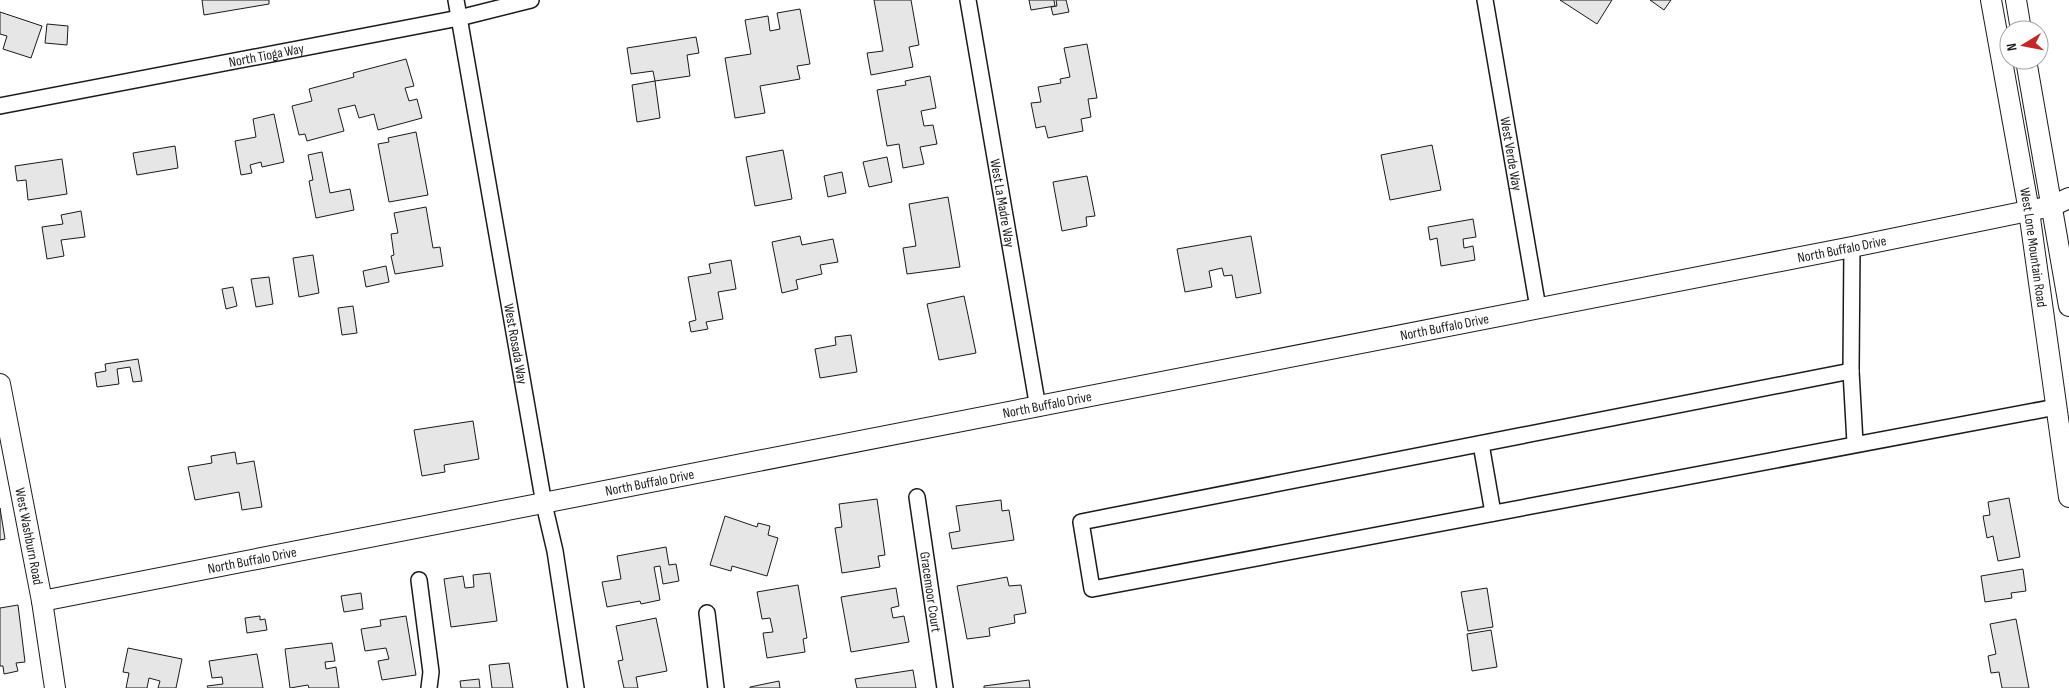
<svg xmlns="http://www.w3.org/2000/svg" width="2069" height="688" font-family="'Sofia Sans Condensed',sans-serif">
	<rect width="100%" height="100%" fill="#fff"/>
	<!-- building -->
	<g fill="#e6e6e6" stroke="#1a1a1a">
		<polygon points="202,0 269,0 269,4 204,15"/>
		<polygon points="874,0 911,0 919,45 909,47 913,67 871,75 867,53 883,51"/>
		<polygon points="1029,0 1054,0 1055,6 1031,10"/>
		<polygon points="1056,0 1066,0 1069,12 1053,15 1051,7 1057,6"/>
		<polygon points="1560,0 1612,0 1597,24"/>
		<polygon points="1650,0 1671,0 1664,10"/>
		<polygon points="800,9 810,64 797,66 800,79 760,86 765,113 735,118 725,58 751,54 745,20 768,16 770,31 780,29 777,13"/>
		<polygon points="0,12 42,26 31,58 3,49 7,36 0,34"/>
		<polygon points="47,24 68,26 67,45 45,43"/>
		<polygon points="696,37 699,53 687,55 690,76 655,81 653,71 631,74 627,48"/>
		<polygon points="1087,44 1097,98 1088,99 1091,117 1081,119 1083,131 1048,138 1045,126 1036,128 1031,103 1041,102 1038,87 1061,83 1060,79 1070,77 1064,48"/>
		<polygon points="406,59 414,86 405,88 409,101 417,99 422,118 378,130 374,114 359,118 355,105 338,109 344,131 307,141 305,134 299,135 292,106 312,101 309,89 354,77 353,73"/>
		<polygon points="930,76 936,108 921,111 924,126 933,125 937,144 920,147 924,164 903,168 899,144 887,146 877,90 906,85 905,81"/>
		<polygon points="655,81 660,118 637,122 632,85"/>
		<polygon points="274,114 284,162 262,167 261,162 250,165 252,173 241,175 235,141 256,137 253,119"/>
		<polygon points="416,132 428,195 389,202 378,144 389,142 388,138"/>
		<polygon points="1432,145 1441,190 1390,200 1381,155"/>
		<polygon points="175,146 178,168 137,175 133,153"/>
		<polygon points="783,150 792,199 755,206 746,157"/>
		<polygon points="322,152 330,193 350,189 354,210 316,218 309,181 313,180 308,155"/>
		<polygon points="887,157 892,182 869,187 863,162"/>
		<polygon points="62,159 67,194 28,200 26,180 17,181 15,166"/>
		<polygon points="842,172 846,193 828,197 824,176"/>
		<polygon points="1087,176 1095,216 1086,217 1087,226 1062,231 1053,182"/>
		<polygon points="948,197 960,267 907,274 903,248 916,246 909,204"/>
		<polygon points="426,207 433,248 440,247 443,266 395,274 391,256 394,255 391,234 398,233 394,213"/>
		<polygon points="81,211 85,237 61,240 64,256 47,259 42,227 63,224 61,215"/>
		<polygon points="1473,219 1476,237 1463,239 1464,248 1473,246 1475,260 1441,266 1437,238 1430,240 1428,227"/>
		<polygon points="800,236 802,245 833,239 838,262 820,265 822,274 796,280 798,289 782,293 772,242"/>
		<polygon points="1251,236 1261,293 1236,298 1232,275 1224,276 1222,268 1209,271 1212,287 1185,292 1177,249"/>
		<polygon points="313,255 319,293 299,297 293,258"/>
		<polygon points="731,260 736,289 718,292 723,319 706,322 708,329 691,332 689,322 696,320 688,277 711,273 709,264"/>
		<polygon points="386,266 389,282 366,287 363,271"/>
		<polygon points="269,277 273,304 256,307 251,279"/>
		<polygon points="233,287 237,306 226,309 222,289"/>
		<polygon points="964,296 976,353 939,360 927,304"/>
		<polygon points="353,306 357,333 342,335 338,308"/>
		<polygon points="851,335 857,372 820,378 815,349 836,345 835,337"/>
		<polygon points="138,359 142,381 133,382 130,367 117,369 119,384 97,387 95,373 106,371 105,364"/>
		<polygon points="473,421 479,459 444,465 445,472 422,476 414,430"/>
		<polygon points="235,452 237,464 254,461 262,507 242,510 239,492 195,500 188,467 212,463 211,456"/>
		<polygon points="2009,498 2020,557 1998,561 1993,536 1987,538 1983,516 1990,515 1988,502"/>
		<polygon points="877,499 885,555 878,556 880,567 842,573 835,528 842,527 839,504"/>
		<polygon points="1001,500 1002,511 1009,510 1014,540 952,549 949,533 960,531 956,506"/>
		<polygon points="0,508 5,539 0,540"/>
		<polygon points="725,516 757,527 758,523 770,526 768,535 778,538 767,576 732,566 731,571 710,565"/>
		<polygon points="666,547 669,565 676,564 679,581 663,584 660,566 654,567 660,600 641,604 640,601 607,607 602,582 621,579 617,556"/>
		<polygon points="2023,569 2026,591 2011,593 2012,598 1985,602 1981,576"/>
		<polygon points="490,573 497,621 451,627 444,579 463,576 465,588 474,587 473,575"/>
		<polygon points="1007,577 1009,586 1021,585 1026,613 1014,615 1015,623 989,628 990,636 967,639 957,586"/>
		<polygon points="798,585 807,638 803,639 805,652 767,658 763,633 773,632 770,618 762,619 757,592"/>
		<polygon points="896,588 899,606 891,608 893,618 904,616 909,642 851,652 841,597"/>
		<polygon points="1487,588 1493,627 1468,631 1461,592"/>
		<polygon points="361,593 363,609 344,612 341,596"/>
		<polygon points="18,605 25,662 16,663 18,671 4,674 3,666 0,666 0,608"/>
		<polygon points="260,616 260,620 265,619 267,630 247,633 245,618"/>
		<polygon points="406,616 416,675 382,680 378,661 389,659 386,648 365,651 361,629 381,626 380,620"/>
		<polygon points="656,618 667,671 636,677 638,688 624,688 618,661 623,660 616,626"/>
		<polygon points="2016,619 2029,688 2002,688 1999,672 1991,673 1988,656 1996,654 1990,624"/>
		<polygon points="1491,630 1497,667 1472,671 1467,634"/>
		<polygon points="332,643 335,661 325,662 326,669 336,667 339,688 309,688 308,685 290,688 285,649"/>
		<polygon points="128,648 182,659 176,688 158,688 160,681 149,678 147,688 126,688 129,673 123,672"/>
		<polygon points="257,654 263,688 208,688 207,686 223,684 222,677 212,678 209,661"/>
		<polygon points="509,663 513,688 492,688 489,665"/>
		<polygon points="913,670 916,688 857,688 855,679"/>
		<polygon points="479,679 480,688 461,688 460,681"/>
		<polygon points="1029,680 1030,688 984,688 984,686"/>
		<polygon points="779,681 780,688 750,688 750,687"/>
	</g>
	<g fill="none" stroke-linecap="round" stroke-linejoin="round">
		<!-- street casing -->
		<g stroke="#1a1a1a" stroke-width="18">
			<g id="street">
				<path id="s1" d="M 456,0 L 544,504 L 555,551 L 576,688"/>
				<path id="s2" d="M 968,0 L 1038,408"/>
				<path id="s3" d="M 1485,0 L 1538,308"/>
				<path id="s4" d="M 0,106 L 459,18 L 531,0"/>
				<polyline points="1852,247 1851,371 1855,443"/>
				<polyline points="1851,371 1081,522 1092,589 2056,407"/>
				<polyline points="1481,444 1493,513"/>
				<path id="s5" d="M 917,497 L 945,688"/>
				<polyline points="419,580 431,672 429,688"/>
				<polyline points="707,613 716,688"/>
			</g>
		</g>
		<!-- secondary casing -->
		<g stroke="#1a1a1a" stroke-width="22">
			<g id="secondary">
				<path id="s6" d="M 1991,0 L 2029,211 L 2069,497"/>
				<polyline points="2016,0 2021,30"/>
				<polyline points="2026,60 2069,306"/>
				<path id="s7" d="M 0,384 L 42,601 L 55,688"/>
				<path id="s8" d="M 42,601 L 1852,247 L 2052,206 L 2069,198"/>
			</g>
		</g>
		<!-- street -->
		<use href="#street" stroke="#fff" stroke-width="15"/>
		<!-- secondary -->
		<use href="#secondary" stroke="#fff" stroke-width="20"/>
	</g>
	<g text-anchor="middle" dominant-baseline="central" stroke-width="4" stroke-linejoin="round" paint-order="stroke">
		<!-- street labels -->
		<g font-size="14" fill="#1a1a1a" stroke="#fff">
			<text stroke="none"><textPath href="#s4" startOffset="271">North Tioga Way</textPath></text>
			<text stroke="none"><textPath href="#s3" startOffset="156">West Verde Way</textPath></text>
			<text stroke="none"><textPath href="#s2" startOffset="206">West La Madre Way</textPath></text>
			<text stroke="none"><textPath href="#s6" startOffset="251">West Lone Mountain Road</textPath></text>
			<text stroke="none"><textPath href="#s8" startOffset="1834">North Buffalo Drive</textPath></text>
			<text stroke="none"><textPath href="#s8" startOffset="1429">North Buffalo Drive</textPath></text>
			<text stroke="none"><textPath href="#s1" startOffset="349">West Rosada Way</textPath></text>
			<text stroke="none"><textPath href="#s8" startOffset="1024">North Buffalo Drive</textPath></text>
			<text stroke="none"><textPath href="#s8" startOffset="619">North Buffalo Drive</textPath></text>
			<text stroke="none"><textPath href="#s7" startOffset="155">West Washburn Road</textPath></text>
			<text stroke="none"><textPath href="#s8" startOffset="214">North Buffalo Drive</textPath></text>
			<text stroke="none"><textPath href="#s5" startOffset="96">Gracemoor Court</textPath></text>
		</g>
	</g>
	<!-- north arrow -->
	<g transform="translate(2024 45) rotate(260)"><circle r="24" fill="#ffffff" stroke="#a3a3a3"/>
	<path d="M0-4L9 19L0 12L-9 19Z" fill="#c62828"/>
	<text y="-8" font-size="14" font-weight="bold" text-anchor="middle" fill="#1a1a1a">N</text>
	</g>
</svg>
